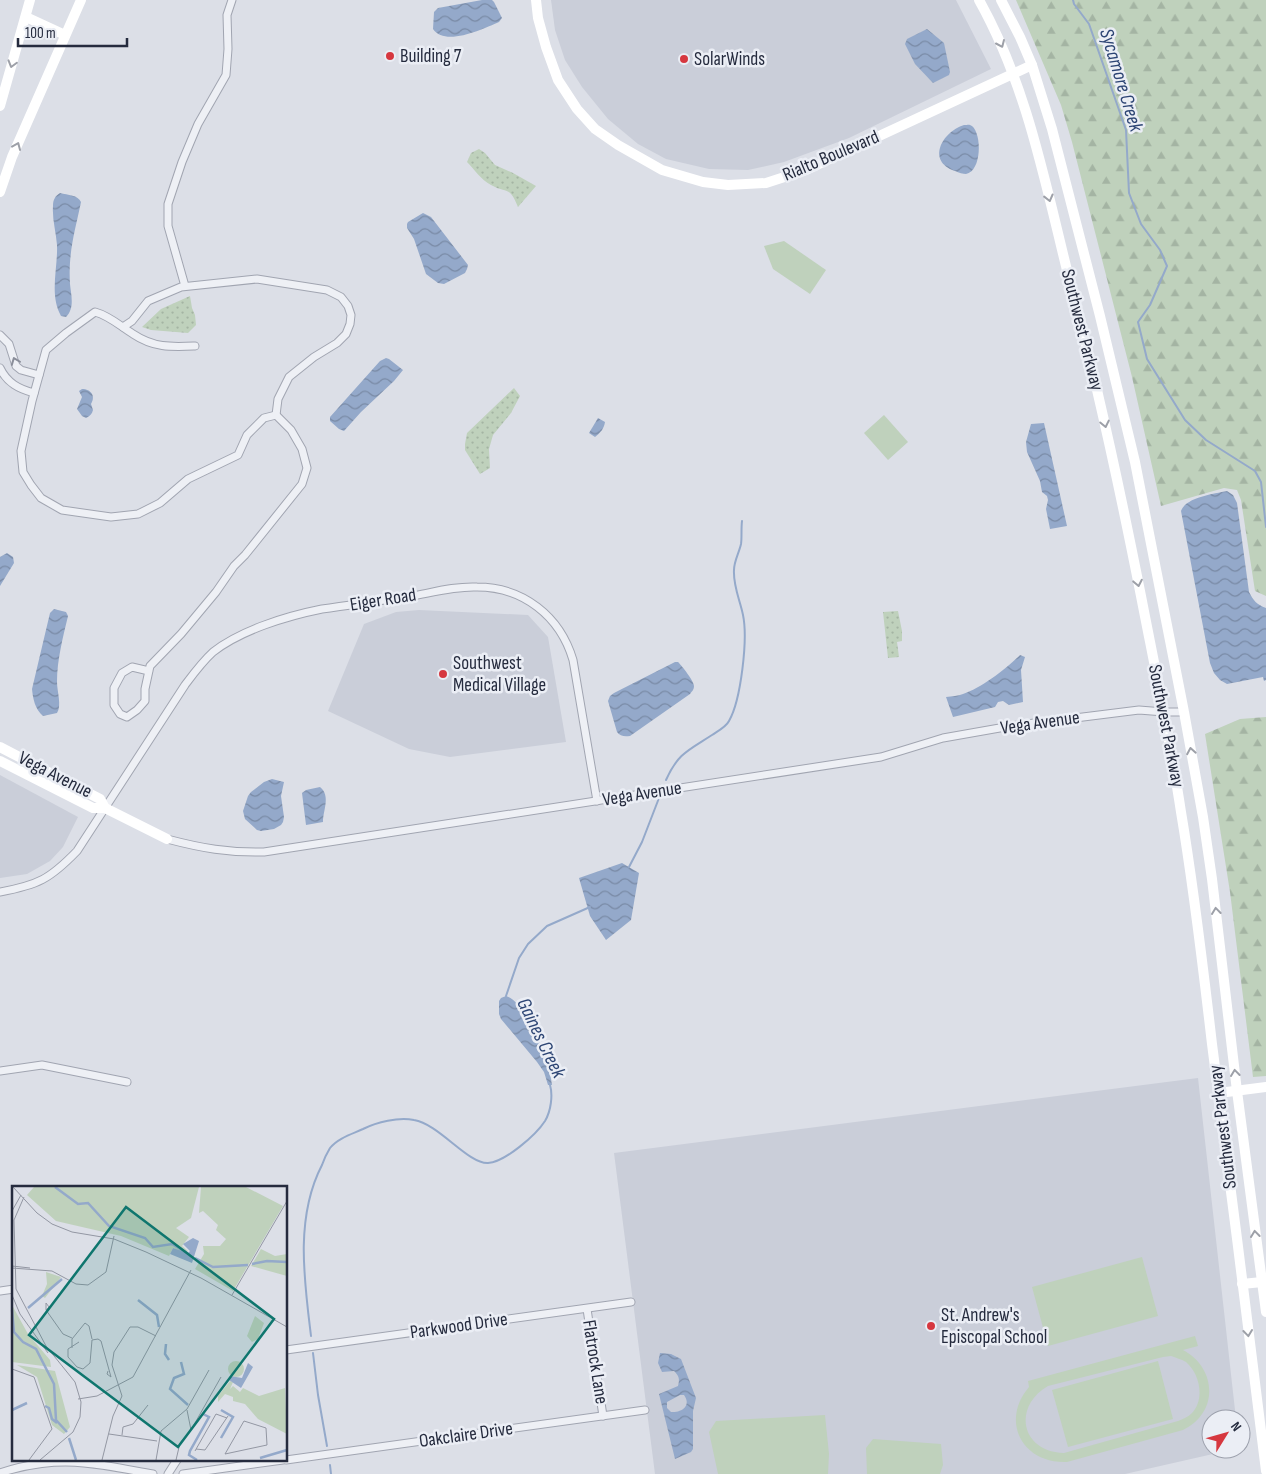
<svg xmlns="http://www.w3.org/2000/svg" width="1266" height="1474" font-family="'Sofia Sans Condensed',sans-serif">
	<defs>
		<pattern id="forest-firs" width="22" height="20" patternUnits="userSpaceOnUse" patternTransform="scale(1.25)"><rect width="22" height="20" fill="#bfd1bc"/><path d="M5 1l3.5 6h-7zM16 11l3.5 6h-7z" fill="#a4b4a3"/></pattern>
		<pattern id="park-dots" width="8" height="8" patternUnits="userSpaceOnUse" patternTransform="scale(1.25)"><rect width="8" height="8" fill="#bfd1bc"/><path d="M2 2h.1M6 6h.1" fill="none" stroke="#a4b4a3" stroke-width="1.8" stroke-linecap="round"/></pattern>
		<pattern id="water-waves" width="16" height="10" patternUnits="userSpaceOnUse" patternTransform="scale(1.25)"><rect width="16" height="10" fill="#94a9ca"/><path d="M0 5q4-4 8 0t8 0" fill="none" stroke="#798aa5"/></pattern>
	</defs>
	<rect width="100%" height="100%" fill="#dcdfe7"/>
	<!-- built -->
	<g fill="#caced9">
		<polygon points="551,0 956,0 991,69 849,138 784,162 748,170 709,169 666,159 638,144 608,119 582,87 565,60 555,30"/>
		<polygon points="419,610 528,615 548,637 566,742 450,757 409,749 328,711 364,624 396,612"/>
		<polygon points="0,775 78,817 63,847 50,861 27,874 0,878"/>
		<polygon points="1198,1078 1236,1419 1211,1419 1211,1449 1235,1449 1125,1474 655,1474 614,1153"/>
	</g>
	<!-- green -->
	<g fill="#bfd1bc" fill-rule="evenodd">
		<polygon points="784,241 826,270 810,294 773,269 764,246"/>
		<polygon points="884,415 908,442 888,460 864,433"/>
		<polygon points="1142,1257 1158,1316 1048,1346 1032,1287"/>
		<path d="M 1195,1336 L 1198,1346 L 1183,1350 C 1217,1368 1219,1413 1183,1430 L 1067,1462 C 1022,1464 1000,1421 1029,1387 L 1028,1381 ZM 1171,1356 C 1176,1358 1181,1359 1186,1362 C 1200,1374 1205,1399 1192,1413 C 1188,1417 1183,1419 1178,1421 L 1064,1453 C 1021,1452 1012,1407 1048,1386 L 1163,1357 Z"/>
		<polygon points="1158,1361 1173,1419 1068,1447 1052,1390"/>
		<polygon points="825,1415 829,1454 828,1474 718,1474 709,1432 716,1421"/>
		<polygon points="873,1439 941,1444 943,1465 940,1474 867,1474 866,1448"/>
	</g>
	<!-- forest -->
	<g fill="url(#forest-firs)">
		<polygon points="1016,0 1266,0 1266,596 1255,591 1241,500 1237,490 1224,488 1161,506 1132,377 1072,142 1061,105"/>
		<polygon points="1266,717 1266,1076 1253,1077 1230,892 1205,734 1240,719"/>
	</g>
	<!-- park -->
	<g fill="url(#park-dots)">
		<path d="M 479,149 L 485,153 L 495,165 L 513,173 L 536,186 L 518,207 C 509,185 507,194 491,185 C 481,180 474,169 467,162 L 471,153 Z"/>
		<polygon points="190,296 192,308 195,315 196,325 188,333 151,330 142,327 161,309"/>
		<polygon points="514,388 520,396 511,413 493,435 489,449 490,468 480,474 465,450 465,444 467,433"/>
		<polygon points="898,611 902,631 902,641 897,642 899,657 888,658 883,612"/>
	</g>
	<!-- water -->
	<g fill="url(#water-waves)" fill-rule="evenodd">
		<path d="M 482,0 L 492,0 L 494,2 L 502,18 L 499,22 C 483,29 445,47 433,29 L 434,12 L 438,8 Z"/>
		<polygon points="927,29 944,43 950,72 949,75 933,83 915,64 905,44 907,39"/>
		<path d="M 964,125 C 968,125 969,124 972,126 C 982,134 982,171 966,174 C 963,174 959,173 955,171 C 926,161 942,132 964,125 Z"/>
		<path d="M 60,193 C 68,195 78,195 81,202 C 75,231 68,253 70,284 C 71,295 75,308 66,317 L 61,316 C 49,295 58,268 57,245 C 56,232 52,219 53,206 C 53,200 55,196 60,193 Z"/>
		<polygon points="423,213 431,217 468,265 467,269 465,273 444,284 438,283 426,274 414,239 407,228 407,224 408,222"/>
		<polygon points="386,358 389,359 403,370 394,381 361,412 344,431 339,429 330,421 330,417 380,361"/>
		<path d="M 82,389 C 91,389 96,396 91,404 L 93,410 C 92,414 90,416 86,418 L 82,416 L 77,409 L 82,397 L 79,391 Z"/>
		<path d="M 598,418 L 605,422 C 604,429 600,433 595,437 L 589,433 Z"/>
		<polygon points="1044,423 1067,526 1050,529 1046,509 1048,500 1047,496 1042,492 1040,481 1027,452 1026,442 1031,424"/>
		<path d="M 1227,491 L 1233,495 L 1237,503 L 1249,592 C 1253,600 1257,605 1266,608 L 1266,680 L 1264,681 L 1263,677 L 1227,684 L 1220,680 L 1214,673 L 1210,663 L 1181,511 C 1186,497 1214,494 1227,491 Z"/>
		<polygon points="7,553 13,557 14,563 0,586 0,557"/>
		<path d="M 54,609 L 66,612 L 68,616 C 63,637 57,660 57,682 C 57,691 62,706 57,713 L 43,716 C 35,709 33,699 32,689 L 50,613 Z"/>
		<path d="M 1020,655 L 1025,657 L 1021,670 L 1023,702 L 1009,705 L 1003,701 L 998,702 L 995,707 L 953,717 L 946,697 C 952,696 958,696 963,694 C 981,688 1006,669 1020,655 Z"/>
		<path d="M 675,662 L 678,662 C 682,666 694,681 694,686 C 694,690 692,691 690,694 L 630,736 C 624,737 620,736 617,732 L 608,701 L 610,696 L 614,693 Z"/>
		<polygon points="272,779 284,782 281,796 284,817 283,822 281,825 274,829 261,831 257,830 245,819 243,811 248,796 251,792 264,782"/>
		<path d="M 320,787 C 331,796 323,810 323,822 L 306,825 L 302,793 L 306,790 Z"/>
		<polygon points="622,863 639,873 631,920 606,940 590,916 579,878"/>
		<path d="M 506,996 C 527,1002 550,1064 552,1085 L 548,1085 L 544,1072 L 537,1062 L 501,1019 L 499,1014 L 499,1001 L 501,998 Z"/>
		<path d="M 660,1353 L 671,1354 L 681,1359 L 696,1398 L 693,1411 L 693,1449 L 691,1452 L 675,1459 L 659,1394 L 678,1386 C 680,1379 679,1376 674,1371 L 662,1372 L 658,1363 ZM 680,1395 L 684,1395 C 692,1406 681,1413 671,1412 L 667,1408 L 667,1402 Z"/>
	</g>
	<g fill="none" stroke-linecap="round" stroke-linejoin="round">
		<!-- stream -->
		<g stroke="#94a9ca" stroke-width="2">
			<polyline points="1073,0 1074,4 1089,24 1126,130 1129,193 1141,224 1160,250 1167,266 1150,305 1138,322 1147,359 1185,420 1206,440 1255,471 1261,482 1266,527"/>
			<path d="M 666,780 C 678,753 689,750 712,735 C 718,731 726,727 729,721 C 741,700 748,639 743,615 C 740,600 733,586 734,570 C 734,561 739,553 741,544 C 742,537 741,529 742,521"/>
			<polyline points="629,867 642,842 659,798"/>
			<polyline points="506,996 519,958 528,944 547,926 590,907"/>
			<path d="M 311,1336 C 304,1279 295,1217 322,1165 C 324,1159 327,1153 330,1148 C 338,1138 352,1134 363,1129 C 377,1122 398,1117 414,1120 C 439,1124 468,1164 488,1163 C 505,1162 536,1135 545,1121 C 551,1111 553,1095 550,1085"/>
			<polyline points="313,1353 318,1395 327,1446"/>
			<polyline points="330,1465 331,1474"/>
		</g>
		<!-- street casing -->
		<g stroke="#a1a5b1" stroke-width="9">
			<g id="street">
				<polyline points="185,286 168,226 168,204 182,162 198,124 226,75 228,49 227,15 232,0"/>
				<polyline points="123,327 132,321 148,301 181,287 257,279 327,290 341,297 348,306 351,315 350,324 346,334 337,343 314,357 289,377 278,399 276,415"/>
				<polyline points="0,335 9,344 16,366 21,370 39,375"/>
				<path d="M 0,368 C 7,383 19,389 34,393"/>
				<path d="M 149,671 L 132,667 L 122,673 L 114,688 L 114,705 L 120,714 L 127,717 L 137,710 L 145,701 L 145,689 L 150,666 L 181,634 L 216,592 L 234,566 L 245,555 L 302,484 L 307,468 L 302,449 L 291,430 L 276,415 L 264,418 L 247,435 L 238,455 L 188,479 L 160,503 L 138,514 L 111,517 L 62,510 L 41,498 L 31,485 L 23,472 L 21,451 L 32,401 L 46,350 L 66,333 L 95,312 C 110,316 120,326 133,334 C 154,348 171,347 195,346"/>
				<path d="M 167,839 C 201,848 229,853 264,852 L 881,757 L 943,738 L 1011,726 L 1139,710 L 1164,712 L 1184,712"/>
				<path d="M 0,892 C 38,885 50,879 77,851 L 185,685 C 194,673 202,662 213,652 C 241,630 287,616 322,609 C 352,605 382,600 413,596 C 434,592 456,586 477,587 C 523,587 560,616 573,660 L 597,801"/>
				<polyline points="0,1071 42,1065 127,1082"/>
				<polyline points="0,1291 14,1289"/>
				<polyline points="587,1309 603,1416"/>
				<polyline points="286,1350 631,1302"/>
				<polyline points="286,1460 645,1410"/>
				<path d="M 0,1473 C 26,1464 57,1460 84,1463 C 107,1465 130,1470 153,1474"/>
				<polyline points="168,1474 177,1460"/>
				<polyline points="183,1474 283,1460"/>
			</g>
		</g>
		<!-- street -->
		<use href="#street" stroke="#eef0f5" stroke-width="7"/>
		<!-- secondary -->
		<g stroke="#fff" stroke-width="10">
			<polyline points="536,0 538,18 546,47 558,80 577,109 595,129 618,145 662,170 703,182 728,185 766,183 806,170 1032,65"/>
			<path d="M 979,0 C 1030,91 1047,194 1073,294 C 1100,394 1121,495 1141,596 C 1155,668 1170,739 1181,812 C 1194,889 1203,966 1212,1044 C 1231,1186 1248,1329 1266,1471"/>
			<polyline points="1001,0 1020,37 1032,65 1052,129 1100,316 1135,462 1184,712 1203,817 1212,879 1237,1091 1266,1312"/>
			<polyline points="26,17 65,35"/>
			<polyline points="0,106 30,0"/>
			<polyline points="0,192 12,157 81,0"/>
			<polyline points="0,747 100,799 105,808 167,839"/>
			<polyline points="0,761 93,808 105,808"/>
			<polyline points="1219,1093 1266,1087"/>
			<polyline points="1242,1284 1262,1282"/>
		</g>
	</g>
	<!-- one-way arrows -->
	<defs><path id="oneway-chevron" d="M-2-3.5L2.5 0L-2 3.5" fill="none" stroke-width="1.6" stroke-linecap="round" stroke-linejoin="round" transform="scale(1.25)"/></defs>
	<g stroke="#9da0a8">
		<use href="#oneway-chevron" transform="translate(1001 44) rotate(66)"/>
		<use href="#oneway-chevron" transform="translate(12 64) rotate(106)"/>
		<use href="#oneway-chevron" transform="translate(17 146) rotate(-67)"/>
		<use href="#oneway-chevron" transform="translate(1049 198) rotate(76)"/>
		<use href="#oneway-chevron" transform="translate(1105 424) rotate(78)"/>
		<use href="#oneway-chevron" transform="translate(1138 583) rotate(79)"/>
		<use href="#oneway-chevron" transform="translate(1191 751) rotate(-100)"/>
		<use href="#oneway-chevron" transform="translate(1216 911) rotate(-97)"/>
		<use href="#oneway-chevron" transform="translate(1235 1073) rotate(-97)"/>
		<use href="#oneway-chevron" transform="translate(1255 1234) rotate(-97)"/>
		<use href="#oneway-chevron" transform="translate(1248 1333) rotate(83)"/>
	</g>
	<use stroke="#8a8e9a" href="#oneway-chevron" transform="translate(15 361) rotate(-111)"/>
	<!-- markers -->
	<g fill="#d6373f" stroke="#ebeef5" stroke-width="2">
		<circle cx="390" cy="56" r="5"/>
		<circle cx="684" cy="59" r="5"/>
		<circle cx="443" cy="674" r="5"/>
		<circle cx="931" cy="1326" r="5"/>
	</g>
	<g text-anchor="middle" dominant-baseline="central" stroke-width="5" stroke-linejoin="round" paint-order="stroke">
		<!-- poi labels -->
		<g font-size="19" fill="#252b3e" stroke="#ebeef5" text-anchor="start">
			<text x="400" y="56">Building 7</text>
			<text x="694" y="59">SolarWinds</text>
			<text x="453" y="663">Southwest<tspan x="453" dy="22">Medical Village</tspan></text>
			<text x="941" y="1315">St. Andrew's<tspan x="941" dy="22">Episcopal School</tspan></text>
		</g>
		<!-- street labels -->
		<g font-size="19" fill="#252b3e" stroke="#ebeef5">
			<text transform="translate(831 156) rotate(-23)">Rialto Boulevard</text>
			<text transform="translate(1082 330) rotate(76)">Southwest Parkway</text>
			<text transform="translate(383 600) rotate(-9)">Eiger Road</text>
			<text transform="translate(1040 723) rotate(-8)">Vega Avenue</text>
			<text transform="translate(1166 726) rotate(79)">Southwest Parkway</text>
			<text transform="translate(55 775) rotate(27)">Vega Avenue</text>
			<text transform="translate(642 794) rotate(-9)">Vega Avenue</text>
			<text transform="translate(1223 1127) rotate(-97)">Southwest Parkway</text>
			<text transform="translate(459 1326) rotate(-8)">Parkwood Drive</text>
			<text transform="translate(595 1362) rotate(81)">Flatrock Lane</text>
			<text transform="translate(466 1435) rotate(-8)">Oakclaire Drive</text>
		</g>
		<!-- water labels -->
		<g font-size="20" font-style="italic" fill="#2d4574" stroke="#ebeef5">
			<text transform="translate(1121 80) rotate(73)">Sycamore Creek</text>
			<text transform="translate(541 1038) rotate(64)">Gaines Creek</text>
		</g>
	</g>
	<!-- overview -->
	<g transform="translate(12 1186)">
		<rect width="275" height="275" fill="#dcdfe7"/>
		<path d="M 243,130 L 252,137 L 246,153 L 240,156 L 235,150 ZM216 183a8 8 0 1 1 16 0a8 8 0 1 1-16 0Z" fill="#bfd1bc"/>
		<path d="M 22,1 L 187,1 L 179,32 L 164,42 L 177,51 L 170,60 L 176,65 L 172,67 L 161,62 L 157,70 L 109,50 L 44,35 L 15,9 ZM 189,1 L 234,1 L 271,20 L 221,105 L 183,83 L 192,68 L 191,60 L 208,60 L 214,53 L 204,44 L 206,39 L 191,25 L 187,27 ZM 249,63 L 263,70 L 275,68 L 275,90 L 239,80 ZM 0,119 L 16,148 L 38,174 L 39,181 L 0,176 ZM 5,179 L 43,185 L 58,241 L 52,248 L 40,239 L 25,191 ZM 218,195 L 221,196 L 218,203 L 221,200 L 228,206 L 231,202 L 247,210 L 273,202 L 275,248 L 246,233 L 233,218 L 221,215 L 221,211 L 213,208 L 206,216 L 206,210 Z" fill="#bfd1bc"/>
		<path d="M 34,86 L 49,91 L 33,112 L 30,110 L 35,98 Z" fill="#bfd1bc"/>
		<path d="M 181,52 L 187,55 L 180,77 L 158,68 L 161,62 L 176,67 L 178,65 L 171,58 ZM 236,177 L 241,181 L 229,202 L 217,194 L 218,190 L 230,192 Z" fill="#94a9ca"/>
		<path fill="none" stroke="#94a9ca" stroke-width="2.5" d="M 43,1 L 66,18 L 76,17 L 97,40 L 133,52 L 141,61 L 160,58 L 175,67M 183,72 L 201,81 L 236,79M 240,78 L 255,75 L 275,76M 126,114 L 145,129 L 147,141M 16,122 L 50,93M 0,124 L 2,146 L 11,156 L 24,163 L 42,198 L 44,234 L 55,246M 154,158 L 153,168 L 157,174M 169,176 L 172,188 L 162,192 L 158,203 L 176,219M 33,220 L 37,222 L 40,233 L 45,237M 0,224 L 15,217M 209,224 L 221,231 L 209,252M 57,252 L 64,274M 248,272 L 275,264M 185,274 L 177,269 L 178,265 L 197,231 L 191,228"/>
		<path fill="none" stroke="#9397a3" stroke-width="1" d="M 1,1 L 25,27 L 40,38 L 60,46 L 102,53 L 134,66 L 189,92 L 275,141M 12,11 L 2,34 L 4,103 L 34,160 L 63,196 L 69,216 L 68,231 L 61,246 L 28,274M 0,25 L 9,9M 0,80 L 18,82M 0,82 L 40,85 L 64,98 L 76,99 L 94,86 L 102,50M 0,109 L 8,128 L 36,167M 220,109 L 275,15M 34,124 L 37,121 L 34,117 L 34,124 L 51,148 L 60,152M 67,156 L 56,163 L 56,171 L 65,181 L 71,183 L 78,177 L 80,154 L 86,153 L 89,155 L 99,191 L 95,188 L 96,185M 60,162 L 60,153 L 73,137 L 77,140 L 80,153M 0,183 L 22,191 L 40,243 L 17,274M 66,213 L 85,210 L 121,191 L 179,84M 175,224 L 179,244M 232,235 L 254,242 L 255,259 L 213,268 ZM 97,248 L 145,255M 110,249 L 111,241 L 121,238 L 136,219M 184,263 L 193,264 L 216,230M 183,265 L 204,228 L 215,232M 90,274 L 101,230 L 110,210 L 100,179 L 102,166 L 118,141 L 126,141 L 144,150M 144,274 L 149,245 L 175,223 L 197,184M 164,274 L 168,257 L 179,244 L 209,191"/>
		<path fill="#0f766e" fill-opacity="0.15" stroke="#0f766e" stroke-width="2.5" d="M 114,21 L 262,133 L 166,261 L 17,149 Z"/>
		<rect width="275" height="275" fill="none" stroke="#252b3e" stroke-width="2.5"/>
	</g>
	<!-- north arrow -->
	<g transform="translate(1226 1434) rotate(53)"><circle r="24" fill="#ebeef5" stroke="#9ca0ac"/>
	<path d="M0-4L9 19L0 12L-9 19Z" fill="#d6373f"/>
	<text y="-8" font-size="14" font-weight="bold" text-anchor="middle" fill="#252b3e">N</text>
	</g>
	<!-- scale -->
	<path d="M18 38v8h109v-8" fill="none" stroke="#252b3e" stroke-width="2.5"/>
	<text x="25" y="38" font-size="15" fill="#252b3e" stroke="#ebeef5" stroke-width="4" paint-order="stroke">100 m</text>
</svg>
